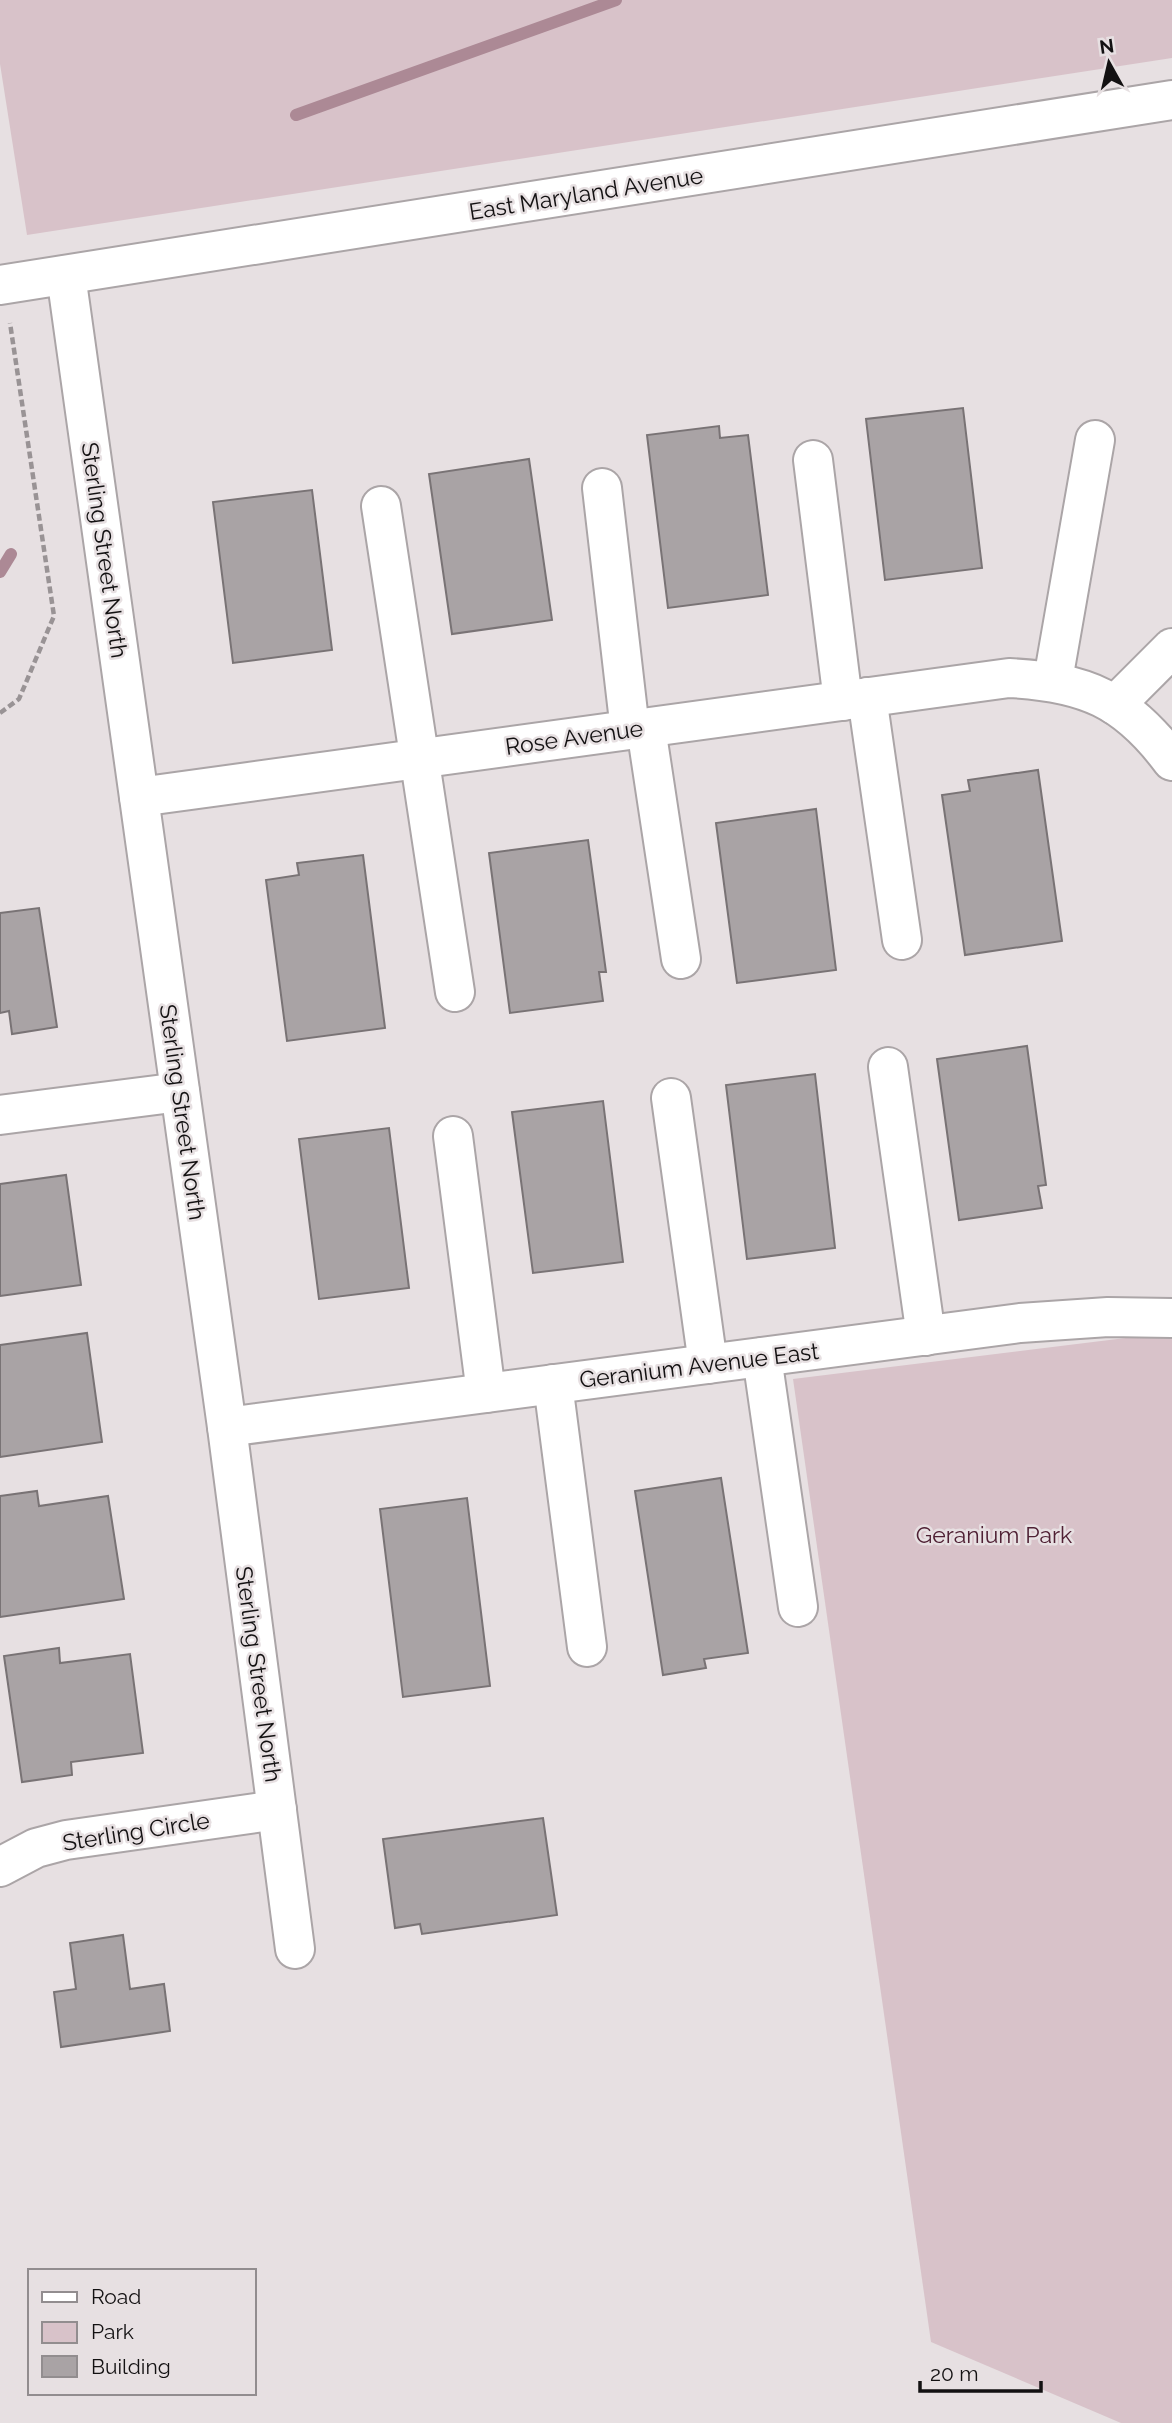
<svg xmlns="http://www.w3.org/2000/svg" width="1172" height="2423" font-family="Raleway,sans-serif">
	<rect width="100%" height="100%" fill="#e7e0e2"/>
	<!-- green -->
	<g fill="#d8c2c9">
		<polygon points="0,0 1172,0 1172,58 27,235 0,64"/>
		<polygon points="1166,1333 1172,1335 1172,2423 1121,2423 931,2342 793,1379"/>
	</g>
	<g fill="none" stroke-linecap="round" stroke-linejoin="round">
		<!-- stream -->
		<g stroke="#ac8995" stroke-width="12">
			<polyline points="296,115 616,0"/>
			<polyline points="0,572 11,554"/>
		</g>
	</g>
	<!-- building -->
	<g fill="#a9a3a5" stroke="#797375" stroke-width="2">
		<polygon points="963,408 982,568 885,580 866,419"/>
		<polygon points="719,426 720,438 748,435 768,595 668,608 647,435"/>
		<polygon points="529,459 552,620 452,634 429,474"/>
		<polygon points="312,490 332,650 233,663 213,502"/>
		<polygon points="1038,770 1062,941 965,955 942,795 970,791 968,780"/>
		<polygon points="816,809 836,970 737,983 716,823"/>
		<polygon points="588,840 606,972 599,972 603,1001 510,1013 489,853"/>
		<polygon points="363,855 385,1028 287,1041 266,880 299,875 297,863"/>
		<polygon points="39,908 57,1027 12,1034 9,1011 0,1013 0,913"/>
		<polygon points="1027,1046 1046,1185 1038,1186 1042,1208 959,1220 937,1059"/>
		<polygon points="815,1074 835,1248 747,1259 726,1085"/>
		<polygon points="603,1101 623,1262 533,1273 512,1112"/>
		<polygon points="389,1128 409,1288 319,1299 299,1139"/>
		<polygon points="66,1175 81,1285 0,1296 0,1184"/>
		<polygon points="87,1333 102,1442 0,1457 0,1345"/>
		<polygon points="721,1478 748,1653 704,1659 706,1668 663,1675 635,1491"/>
		<polygon points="37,1491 39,1506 108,1496 124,1599 0,1617 0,1496"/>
		<polygon points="467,1498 490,1686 403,1697 380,1509"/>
		<polygon points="59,1648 60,1663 130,1654 143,1753 71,1762 72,1775 22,1782 4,1656"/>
		<polygon points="543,1818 557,1915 422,1934 420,1924 395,1928 383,1839"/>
		<polygon points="123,1935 130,1989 164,1984 170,2031 61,2047 54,1992 76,1989 70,1943"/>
	</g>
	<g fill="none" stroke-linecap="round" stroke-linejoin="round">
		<!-- minor casing -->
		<g stroke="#aba5a7" stroke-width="42">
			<g id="minor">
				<polyline points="66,275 227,1427 295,1949"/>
				<polyline points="0,285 1172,100"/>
				<polyline points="813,460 843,701"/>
				<polyline points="602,488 630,730"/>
				<polyline points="381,506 455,992"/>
				<polyline points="1053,680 1095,440"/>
				<polyline points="867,697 902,940"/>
				<polyline points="1115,705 1172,648"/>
				<polyline points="646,728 681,959"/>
				<path d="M 139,797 L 1009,678 C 1085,682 1126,699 1172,761"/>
				<polyline points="888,1067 926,1336"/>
				<polyline points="671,1098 708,1364"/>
				<polyline points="0,1115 180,1092"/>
				<polyline points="453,1136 486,1393"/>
				<polyline points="762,1357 798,1607"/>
				<polyline points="553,1384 587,1647"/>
				<polyline points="227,1427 1020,1323 1108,1317 1172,1318"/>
				<polyline points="0,1867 36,1848 66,1840 277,1810"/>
			</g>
		</g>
		<!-- path -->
		<polyline stroke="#999395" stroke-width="4.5" stroke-dasharray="7 3.5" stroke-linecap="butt" points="0,713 19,699 54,616 10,323"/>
		<!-- minor -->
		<use href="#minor" stroke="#fff" stroke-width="38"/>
	</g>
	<g text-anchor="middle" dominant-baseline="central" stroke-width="5" stroke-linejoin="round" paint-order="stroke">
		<!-- street labels -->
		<g font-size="23" fill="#131112" stroke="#e7e0e2">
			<text transform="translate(586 193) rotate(-9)">East Maryland Avenue</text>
			<text transform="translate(105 550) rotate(82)">Sterling Street North</text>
			<text transform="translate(574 737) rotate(-8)">Rose Avenue</text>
			<text transform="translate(183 1112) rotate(82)">Sterling Street North</text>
			<text transform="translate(699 1365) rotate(-7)">Geranium Avenue East</text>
			<text transform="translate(259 1674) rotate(82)">Sterling Street North</text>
			<text transform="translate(136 1831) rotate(-9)">Sterling Circle</text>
		</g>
		<!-- park labels -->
		<g font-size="23" fill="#4f2034" stroke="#e7e0e2">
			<text x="994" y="1534">Geranium Park</text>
		</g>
	</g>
	<!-- legend -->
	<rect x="28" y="2269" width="228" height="126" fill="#e7e0e2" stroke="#928d8f" stroke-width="2"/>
	<rect x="42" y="2292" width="35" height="10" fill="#ffffff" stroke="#928d8f" stroke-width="2"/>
	<text x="91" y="2304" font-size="21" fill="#131112">Road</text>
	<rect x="42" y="2322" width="35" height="21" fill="#d8c2c9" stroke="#928d8f" stroke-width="2"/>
	<text x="91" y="2339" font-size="21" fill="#131112">Park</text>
	<rect x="42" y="2356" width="35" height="21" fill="#a9a3a5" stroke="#928d8f" stroke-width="2"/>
	<text x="91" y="2374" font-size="21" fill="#131112">Building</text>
	<!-- north arrow -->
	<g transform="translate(1109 63) rotate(352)" stroke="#e7e0e2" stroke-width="5" paint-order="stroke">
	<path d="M0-5L12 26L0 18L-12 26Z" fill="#131112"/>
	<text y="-10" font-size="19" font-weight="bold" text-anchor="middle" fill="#131112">N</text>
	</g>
	<!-- scale -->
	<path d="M920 2381v10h121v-10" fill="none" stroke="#131112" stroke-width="3.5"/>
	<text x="930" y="2381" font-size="21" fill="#131112" stroke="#e7e0e2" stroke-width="5" paint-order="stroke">20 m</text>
</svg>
